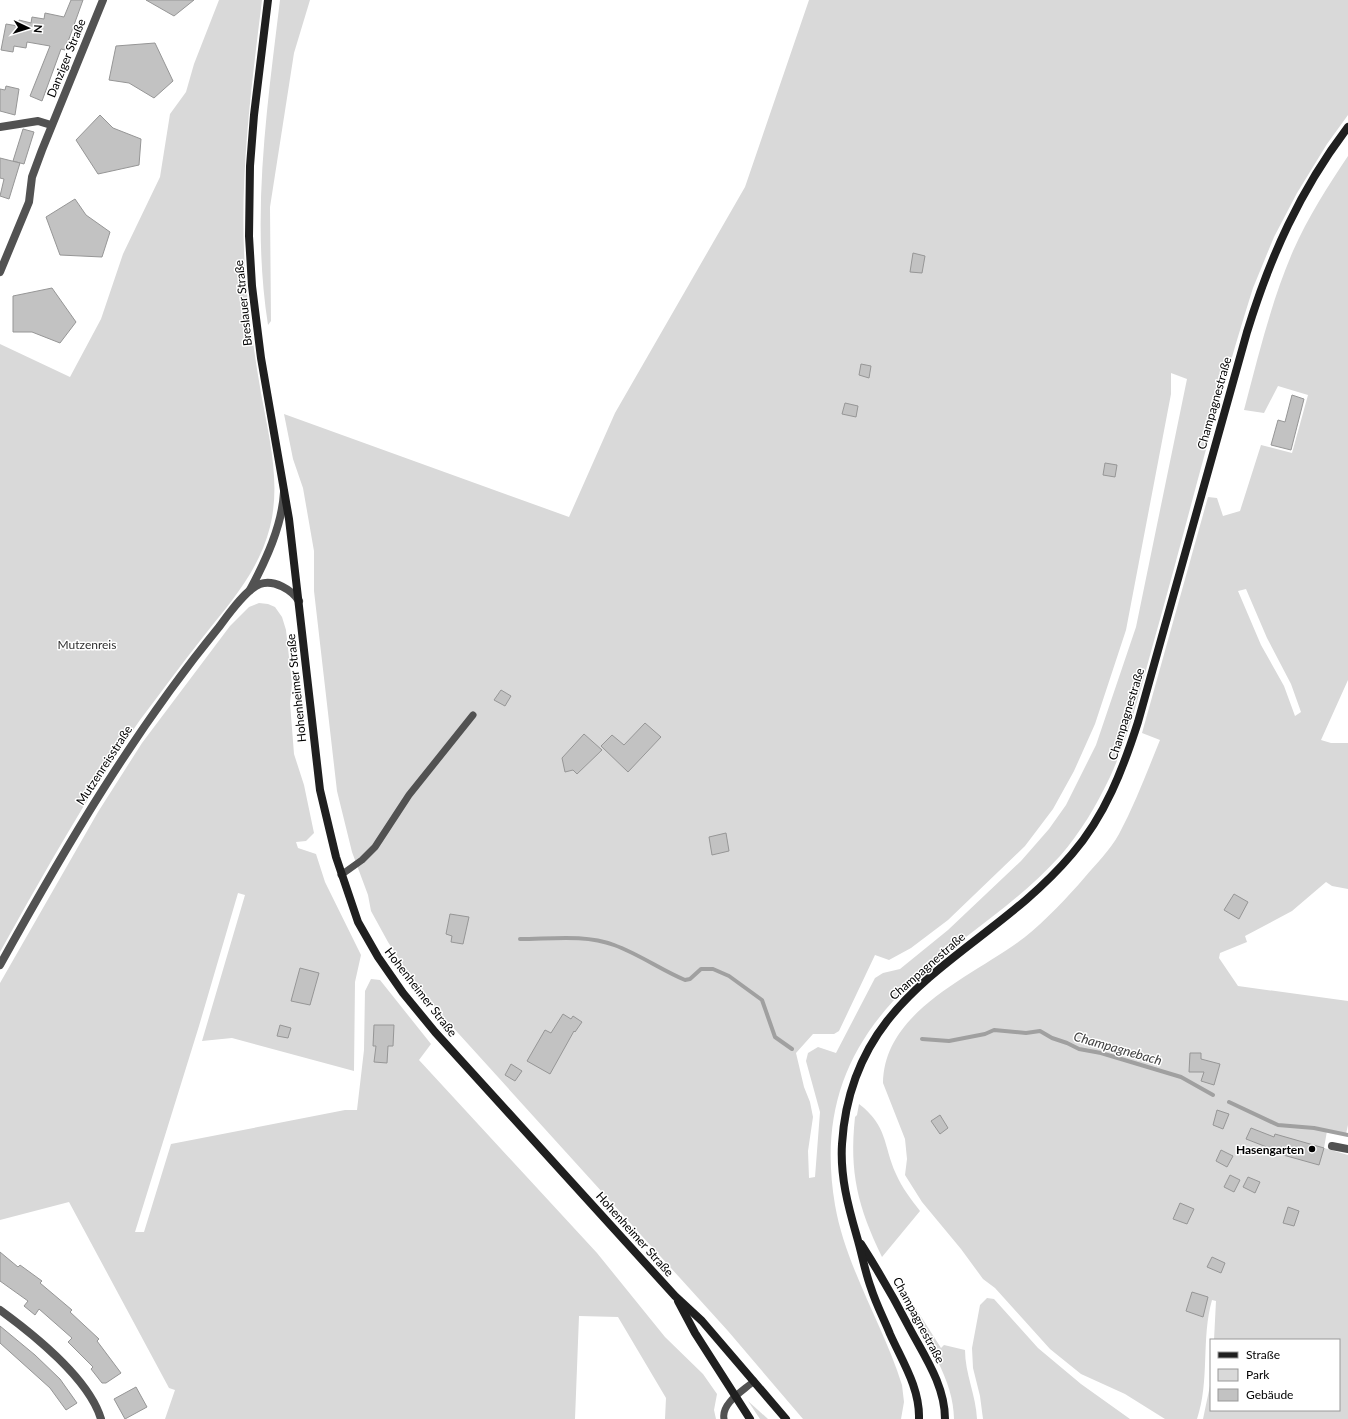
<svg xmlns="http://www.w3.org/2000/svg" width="1348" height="1419" font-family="Lato,sans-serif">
	<rect width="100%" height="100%" fill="#fff"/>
	<!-- green -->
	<g fill="#d9d9d9" fill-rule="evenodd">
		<path d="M 219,0 L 262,0 C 251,90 239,179 245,270 C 248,311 254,352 261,393 C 269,437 281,483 270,527 C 259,571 230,603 203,637 C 181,665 161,692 140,720 C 88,794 44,873 0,952 L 0,344 L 70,377 L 101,319 L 123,254 L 160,177 L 170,114 L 186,92 L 194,64 Z"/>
		<path d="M 280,0 L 310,0 L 294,53 L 270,207 L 271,321 L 268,325 C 251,216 267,108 280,0 Z"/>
		<path d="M 809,0 L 1348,0 L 1348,115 L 1327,144 L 1297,193 L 1274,237 L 1253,288 C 1218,398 1190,512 1159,623 C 1144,675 1132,729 1110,777 C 1096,806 1081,832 1060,856 C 1015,906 957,939 909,985 C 844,1047 820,1116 835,1205 C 846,1268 883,1324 902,1385 L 904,1402 L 901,1419 L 803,1419 L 728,1331 L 439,1012 L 405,968 L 388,942 L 371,911 L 368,895 L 352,852 L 337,791 L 314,591 L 314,551 L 303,488 L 293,459 L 284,414 L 569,517 L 615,413 L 745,187 ZM 1171,373 L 1187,379 L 1136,627 L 1096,745 L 1066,805 L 1049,829 L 1021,861 L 948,930 L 900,969 L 883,973 L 875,978 L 836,1053 L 818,1047 L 808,1053 L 806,1061 L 820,1112 L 815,1177 L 809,1178 L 808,1151 L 813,1117 L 810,1102 L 804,1087 L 796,1053 L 813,1034 L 834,1034 L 839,1031 L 875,955 L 889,960 L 911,948 L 948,920 L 1025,846 L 1053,809 L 1074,771 L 1095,724 L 1126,630 L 1171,394 Z"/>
		<path d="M 1348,156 L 1348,680 L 1321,740 L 1331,743 L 1348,743 L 1348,889 L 1332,886 L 1326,882 L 1292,911 L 1245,936 L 1247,942 L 1220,953 L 1219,958 L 1238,986 L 1348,1001 L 1348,1125 L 1346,1134 L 1327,1131 L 1324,1148 L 1348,1155 L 1348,1419 L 1203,1419 L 1211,1381 L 1211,1410 L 1339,1410 L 1339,1340 L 1214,1340 L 1216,1301 L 1212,1300 C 1201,1338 1210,1381 1197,1419 L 1165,1419 L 1125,1394 L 1081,1374 L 1050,1349 L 995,1288 L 983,1279 L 961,1249 L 922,1202 L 905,1175 L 907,1159 L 905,1139 L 883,1083 C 884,1009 976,975 1025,937 C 1046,920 1067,898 1085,877 C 1096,864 1110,850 1119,834 C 1135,804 1147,772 1160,740 L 1142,733 L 1208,497 L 1217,498 L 1223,516 L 1240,511 L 1261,445 L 1292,453 L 1308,395 L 1278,386 L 1264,413 L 1244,410 C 1258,357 1271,302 1293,251 C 1308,217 1328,186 1348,156 ZM 1246,589 L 1267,638 L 1291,684 L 1301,712 L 1295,716 L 1284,686 L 1261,645 L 1238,591 Z"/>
		<polygon points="259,603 268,604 275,607 282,617 286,630 292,684 290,703 294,754 304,785 314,833 306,841 296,842 298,848 316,854 325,882 361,955 355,982 354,1071 232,1038 202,1041 245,895 238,893 199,1026 135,1232 144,1232 171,1144 345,1110 357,1110 364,1050 365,991 371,979 380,980 431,1044 419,1060 597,1253 665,1337 703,1374 717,1394 714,1410 716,1419 665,1419 666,1398 618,1317 579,1316 575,1419 165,1419 175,1390 169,1388 69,1202 0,1220 0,983 98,812 142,743 230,626 249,607"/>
		<path d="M 859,1104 C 888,1126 883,1145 896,1174 C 902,1188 911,1199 920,1211 L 882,1257 C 858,1207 849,1173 855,1117 L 857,1115 Z"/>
		<polygon points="987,1298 994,1299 1038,1348 1081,1384 1130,1419 983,1419 980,1396 973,1368 972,1348 980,1305"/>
		<path d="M 913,1304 L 941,1348 L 944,1345 L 965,1350 C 965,1374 976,1395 977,1419 L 954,1419 C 954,1380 926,1341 908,1307 Z"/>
		<polygon points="748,1401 768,1419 760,1419"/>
	</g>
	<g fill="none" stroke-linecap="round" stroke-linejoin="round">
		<!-- stream -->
		<g stroke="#a0a0a0" stroke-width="4">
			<path d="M 520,939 C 550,939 585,934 614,945 C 639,954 661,970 685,980 L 690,979 L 701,969 L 713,969 L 729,976 L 762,1000 L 775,1037 L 792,1049"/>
			<polyline points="922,1039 949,1041 985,1034 994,1030 1026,1033 1040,1031 1052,1038 1067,1043 1079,1049 1101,1053 1181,1077 1213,1095"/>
			<polyline points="1229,1102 1278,1125 1314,1128 1348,1135"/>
		</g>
	</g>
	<!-- building -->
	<g fill="#c2c2c2" stroke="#969696">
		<polygon points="71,0 83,0 65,50 61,49 42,101 30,96 50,46 27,42 26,48 14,46 13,52 1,50 6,24 18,26 19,20 31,23 32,17 44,19 45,13 64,17"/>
		<polygon points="146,0 194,0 174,16"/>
		<polygon points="155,43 173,81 154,98 129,83 109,80 116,46"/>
		<polygon points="6,86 19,89 15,115 0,111 0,89 5,90"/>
		<polygon points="100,115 113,128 141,139 139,165 98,174 76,140"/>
		<polygon points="23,129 34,132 24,164 13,161"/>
		<polygon points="0,158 20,163 9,199 0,196 4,179 0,178"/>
		<polygon points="75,199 86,215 110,232 102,257 60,255 46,217"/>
		<polygon points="913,253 925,256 922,273 910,272"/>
		<polygon points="52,288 76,322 60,343 32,332 13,332 13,296"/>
		<polygon points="861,364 871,366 869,378 859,375"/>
		<polygon points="1292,395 1304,399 1291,450 1271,445 1278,420 1285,422"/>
		<polygon points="845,403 858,406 856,417 842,414"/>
		<polygon points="1105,463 1117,465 1115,477 1103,475"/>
		<polygon points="501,690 511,696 505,706 494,700"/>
		<polygon points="645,723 661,737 628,772 601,746 612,735 624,745"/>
		<polygon points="584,734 602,750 577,774 573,770 565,772 562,758"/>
		<polygon points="726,833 729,851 712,855 709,837"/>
		<polygon points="1234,894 1248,902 1239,919 1224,910"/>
		<polygon points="450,914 469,917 463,944 451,942 452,936 446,934"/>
		<polygon points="300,968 319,973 310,1005 291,1001"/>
		<polygon points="563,1014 571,1019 573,1016 582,1022 575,1032 574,1031 550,1074 527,1061 545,1030 551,1033"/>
		<polygon points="280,1025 291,1028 288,1038 277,1036"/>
		<polygon points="374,1025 394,1025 393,1046 388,1046 387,1063 374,1062 376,1046 373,1046"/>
		<polygon points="1190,1053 1201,1053 1201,1059 1220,1064 1214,1085 1201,1081 1204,1072 1189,1072"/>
		<polygon points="511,1064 522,1071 515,1081 505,1075"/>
		<polygon points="1217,1110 1229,1114 1223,1129 1213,1125"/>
		<polygon points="940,1115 948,1128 940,1134 931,1121"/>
		<polygon points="1251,1128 1274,1137 1275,1134 1324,1148 1319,1165 1276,1153 1277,1151 1246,1139"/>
		<polygon points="1221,1150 1233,1156 1227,1167 1216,1161"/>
		<polygon points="1230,1175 1240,1180 1234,1192 1224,1187"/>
		<polygon points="1248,1177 1260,1182 1255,1193 1243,1187"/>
		<polygon points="1180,1203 1194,1209 1187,1224 1173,1219"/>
		<polygon points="1288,1207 1299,1211 1294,1226 1283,1223"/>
		<polygon points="0,1252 18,1267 20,1265 42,1281 40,1283 72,1310 70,1312 99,1339 97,1341 121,1373 106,1383 102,1383 91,1369 93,1367 68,1342 72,1338 39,1309 35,1315 24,1306 28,1301 0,1281"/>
		<polygon points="1212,1257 1225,1263 1221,1273 1207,1267"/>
		<polygon points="1192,1292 1208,1297 1203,1317 1186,1311"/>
		<polygon points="0,1326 35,1355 60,1379 77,1403 66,1410 50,1388 0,1343"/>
		<polygon points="136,1387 147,1407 125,1419 114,1399"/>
	</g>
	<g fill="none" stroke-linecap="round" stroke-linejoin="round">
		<!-- lane -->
		<g stroke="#525252" stroke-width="7">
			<polyline points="341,875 362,860 375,847 409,795 473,715"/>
			<path d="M 724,1419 C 721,1403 743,1391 754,1381"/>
		</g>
		<!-- street -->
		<g stroke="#525252" stroke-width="8">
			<polyline points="0,127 38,121 51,125"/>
			<polyline points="0,272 29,202 32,177 42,150 103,0"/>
			<path d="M 250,590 C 266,560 282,526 284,492"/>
			<path d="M 0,965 C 65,848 133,732 219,627 C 228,615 246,589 260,584 C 274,579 292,590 299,601"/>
			<polyline points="1332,1146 1348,1149"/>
			<path d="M 0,1310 C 33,1334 89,1379 101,1419"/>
		</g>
		<!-- secondary -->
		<g stroke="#1f1f1f" stroke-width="8">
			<polyline points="268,0 254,115 250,166 249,236 252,286 261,358 289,519 320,790 336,857 358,922 378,957 403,993 435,1032 675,1296 702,1321 786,1419"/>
			<path d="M 861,1244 C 879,1272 895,1300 910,1329 C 925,1357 945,1386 945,1419"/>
			<polyline points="678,1301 695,1333 750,1419"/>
			<path d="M 919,1419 C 920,1388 902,1361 890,1334 C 884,1319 876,1304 871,1288 C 865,1272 862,1254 857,1237 C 848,1206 840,1176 842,1144 C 852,986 985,957 1072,854 C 1105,816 1123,769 1138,722 L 1247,332 C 1270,257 1300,190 1348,127"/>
		</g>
	</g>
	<!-- markers -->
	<circle fill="#000" stroke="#fff" stroke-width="1.5" cx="1312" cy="1149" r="4"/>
	<g text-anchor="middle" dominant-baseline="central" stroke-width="3" stroke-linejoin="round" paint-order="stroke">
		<!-- street labels -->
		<g font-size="12" fill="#000" stroke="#fff">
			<text transform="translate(66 58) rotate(-68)">Danziger Straße</text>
			<text transform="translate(243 303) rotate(-96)">Breslauer Straße</text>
			<text transform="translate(1214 403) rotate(-74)">Champagnestraße</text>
			<text transform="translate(296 688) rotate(-96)">Hohenheimer Straße</text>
			<text transform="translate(1126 714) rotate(-73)">Champagnestraße</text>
			<text transform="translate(104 765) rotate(-57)">Mutzenreisstraße</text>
			<text transform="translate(927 966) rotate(-41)">Champagnestraße</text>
			<text transform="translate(421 992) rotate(52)">Hohenheimer Straße</text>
			<text transform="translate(635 1234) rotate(48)">Hohenheimer Straße</text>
			<text transform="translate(919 1320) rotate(62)">Champagnestraße</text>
		</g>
		<!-- park labels -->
		<g font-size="12" fill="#303030" stroke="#fff">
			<text x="87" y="644">Mutzenreis</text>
		</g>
		<!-- poi labels -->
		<g font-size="12" font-weight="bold" fill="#000" stroke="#fff" text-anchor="end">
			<text x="1304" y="1149">Hasengarten</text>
		</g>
		<!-- water labels -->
		<g font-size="13" font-style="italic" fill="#414141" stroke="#fff">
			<text transform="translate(1118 1048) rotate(16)">Champagnebach</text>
		</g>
	</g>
	<!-- legend -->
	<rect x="1210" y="1339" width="130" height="72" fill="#ffffff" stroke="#999999"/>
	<rect x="1218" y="1352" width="20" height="6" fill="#1f1f1f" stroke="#999999"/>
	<text x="1246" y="1359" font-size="12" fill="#000000">Straße</text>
	<rect x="1218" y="1369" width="20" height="12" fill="#d9d9d9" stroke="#999999"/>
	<text x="1246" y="1379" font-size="12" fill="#000000">Park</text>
	<rect x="1218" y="1389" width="20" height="12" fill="#c2c2c2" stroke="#999999"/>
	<text x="1246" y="1399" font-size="12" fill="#000000">Gebäude</text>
	<!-- north arrow -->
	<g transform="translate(28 28) rotate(94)" stroke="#ffffff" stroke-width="3" paint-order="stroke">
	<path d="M0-3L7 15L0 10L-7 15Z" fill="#000000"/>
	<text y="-6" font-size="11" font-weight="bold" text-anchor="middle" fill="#000000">N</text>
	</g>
</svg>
